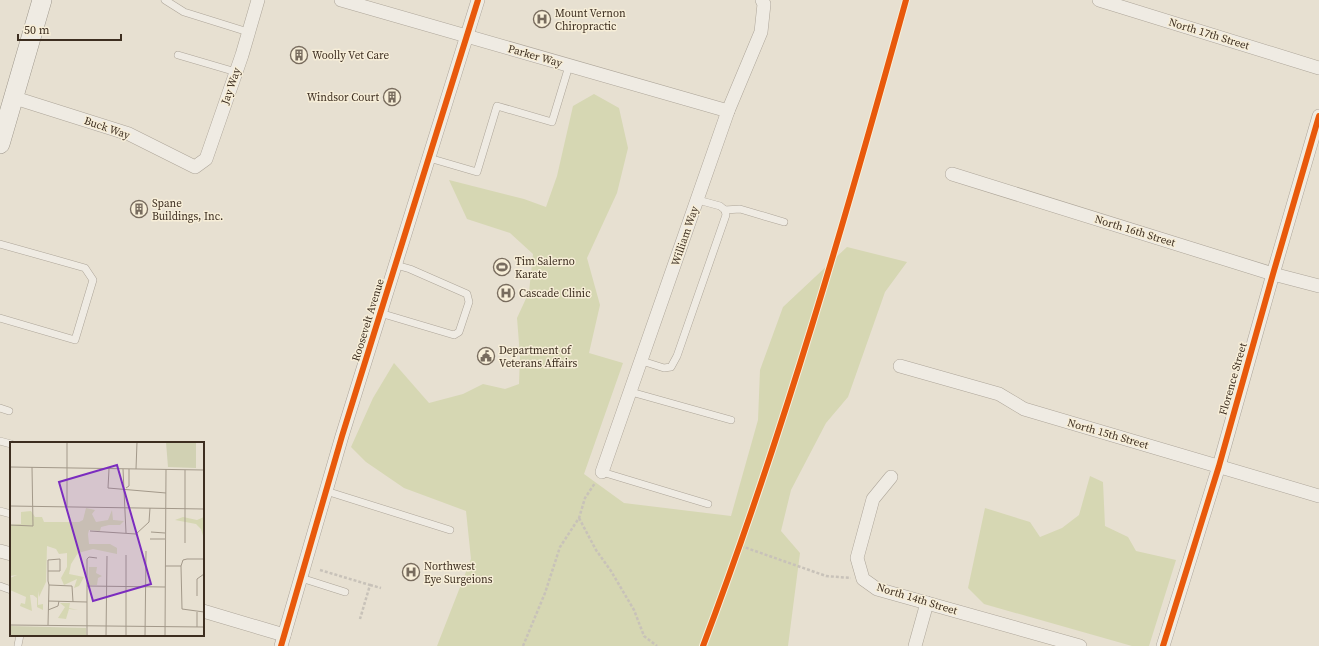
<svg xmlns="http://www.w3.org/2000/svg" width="1319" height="646" font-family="'Source Serif 4',serif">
	<rect width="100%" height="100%" fill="#e7e0d1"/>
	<!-- green -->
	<g fill="#d6d7b3">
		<polygon points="594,94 619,108 628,148 617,193 587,258 600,305 589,353 623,363 584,474 624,503 731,516 758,420 760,370 783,307 847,247 907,262 885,292 848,397 826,423 791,490 781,531 800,553 788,646 437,646 471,559 466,511 404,488 366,462 351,447 373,398 394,363 429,403 463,394 483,384 505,389 519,384 520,356 517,318 529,292 533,254 510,233 467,219 449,180 524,199 546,207 557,176 573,106"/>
		<polygon points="1090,476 1103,482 1105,526 1128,537 1136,551 1176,560 1149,646 1132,646 984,604 968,588 985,508 1030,522 1040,537 1062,528 1079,515"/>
	</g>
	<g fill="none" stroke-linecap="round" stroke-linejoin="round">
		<!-- lane casing -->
		<g stroke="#ada599" stroke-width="8">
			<g id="lane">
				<polyline points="165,0 184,12 248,32"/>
				<polyline points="178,55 236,72"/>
				<polyline points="429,158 477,172 497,106 552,122 569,66"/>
				<polyline points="725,210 740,209 784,222"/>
				<polyline points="0,244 85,268 93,280 75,340 0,318"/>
				<polyline points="380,313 454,335 459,332 469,302 467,294 410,269 396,265"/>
				<polyline points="642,361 664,368 671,367 677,356 726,215 725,210 720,206 698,200"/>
				<polyline points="631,392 731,420"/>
				<polyline points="0,408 9,411"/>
				<polyline points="0,441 11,444"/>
				<polyline points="602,472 708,504"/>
				<polyline points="326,491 450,530"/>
				<polyline points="0,511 11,514"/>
				<polyline points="301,578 345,592"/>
				<polyline points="0,586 11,590"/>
				<polyline points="18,645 20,635"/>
			</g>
		</g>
		<!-- street casing -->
		<g stroke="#ada599" stroke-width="14">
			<g id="street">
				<polyline points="341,0 728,111"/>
				<polyline points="1099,0 1319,68"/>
				<polyline points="15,98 129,134 195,167 206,159 242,55 258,0"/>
				<polyline points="952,174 1273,274 1319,286"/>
				<polyline points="900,366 999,394 1024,409 1319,496"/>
				<polyline points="602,472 728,111 761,32 764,4 762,0"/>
				<polyline points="891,477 873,499 857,558 863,579 877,589 1080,646"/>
				<polyline points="0,551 11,554"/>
				<polyline points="203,611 284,635"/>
				<polyline points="281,646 342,436 478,0"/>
				<polyline points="915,646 927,603"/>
				<polyline points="1163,646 1219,466 1273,274 1319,116"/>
			</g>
		</g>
		<!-- secondary casing -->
		<g stroke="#9c958a" stroke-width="20">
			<polyline id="secondary" points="0,144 42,0"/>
		</g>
		<!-- path -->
		<g stroke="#c8c2b9" stroke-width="2.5" stroke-dasharray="3 2" stroke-linecap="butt">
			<polyline points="579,518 596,550 611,571 634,610 644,636 657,646"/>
			<polyline points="741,546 826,576 851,578"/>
			<polyline points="320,570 370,585 360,619"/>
			<polyline points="370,585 381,588"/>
			<polyline points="523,646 545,593 560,547 579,518 585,498 595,483"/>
			<path d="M 703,646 C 783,435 846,217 906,0"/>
		</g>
		<!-- lane -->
		<use href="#lane" stroke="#efebe3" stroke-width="7"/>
		<!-- street -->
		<use href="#street" stroke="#efebe3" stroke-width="13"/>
		<!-- secondary -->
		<use href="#secondary" stroke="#efebe3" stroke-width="19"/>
		<!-- cycleway casing -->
		<g stroke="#f7eed8" stroke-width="8">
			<g id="cycleway">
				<polyline points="281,646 342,436 478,0"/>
				<path d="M 703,646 C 783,435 846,217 906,0"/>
				<polyline points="1163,646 1219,466 1273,274 1319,116"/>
			</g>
		</g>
		<!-- cycleway -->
		<use href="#cycleway" stroke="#e8590c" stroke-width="6"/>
	</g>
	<!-- icons -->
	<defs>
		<g id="hospital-ring" transform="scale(0.9)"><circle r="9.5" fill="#f7eed8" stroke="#786c5e" stroke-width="1.5"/><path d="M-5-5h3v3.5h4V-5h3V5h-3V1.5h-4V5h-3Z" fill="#786c5e"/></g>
		<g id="building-ring" transform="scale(0.9)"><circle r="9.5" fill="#f7eed8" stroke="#786c5e" stroke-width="1.5"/><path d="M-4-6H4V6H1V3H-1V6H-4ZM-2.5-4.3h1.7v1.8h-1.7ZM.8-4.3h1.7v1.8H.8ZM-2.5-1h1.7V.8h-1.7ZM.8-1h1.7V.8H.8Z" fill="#786c5e"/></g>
		<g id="stadium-ring" transform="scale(0.9)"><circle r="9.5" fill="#f7eed8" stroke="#786c5e" stroke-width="1.5"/><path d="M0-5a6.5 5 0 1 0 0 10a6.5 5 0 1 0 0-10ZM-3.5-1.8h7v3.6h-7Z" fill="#786c5e"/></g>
		<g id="civic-ring" transform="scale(0.9)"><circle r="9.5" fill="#f7eed8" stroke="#786c5e" stroke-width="1.5"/><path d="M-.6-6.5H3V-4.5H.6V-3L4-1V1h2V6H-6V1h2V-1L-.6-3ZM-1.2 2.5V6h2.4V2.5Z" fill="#786c5e"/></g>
	</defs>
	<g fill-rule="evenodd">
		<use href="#hospital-ring" x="542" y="19"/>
		<use href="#building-ring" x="299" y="55"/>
		<use href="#building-ring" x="392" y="97"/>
		<use href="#building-ring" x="139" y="209"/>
		<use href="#stadium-ring" x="502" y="267"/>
		<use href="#hospital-ring" x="506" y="293"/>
		<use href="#civic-ring" x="486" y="356"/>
		<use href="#hospital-ring" x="411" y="572"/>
	</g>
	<g text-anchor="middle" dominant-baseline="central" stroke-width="3" stroke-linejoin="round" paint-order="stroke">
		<!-- poi labels -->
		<g font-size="11" fill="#3d2e20" stroke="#f7eed8" text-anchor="start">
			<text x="555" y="13">Mount Vernon<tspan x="555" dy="13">Chiropractic</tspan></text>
			<text x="312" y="55">Woolly Vet Care</text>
			<text x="379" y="97" text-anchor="end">Windsor Court</text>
			<text x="152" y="203">Spane<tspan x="152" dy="13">Buildings, Inc.</tspan></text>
			<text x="515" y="261">Tim Salerno<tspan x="515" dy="13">Karate</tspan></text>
			<text x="519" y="293">Cascade Clinic</text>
			<text x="499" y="350">Department of<tspan x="499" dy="13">Veterans Affairs</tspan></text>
			<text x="424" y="566">Northwest<tspan x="424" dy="13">Eye Surgeions</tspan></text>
		</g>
		<!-- street labels -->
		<g font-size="11" fill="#3d2e20" stroke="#f7eed8">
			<text transform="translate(1209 34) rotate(17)">North 17th Street</text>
			<text transform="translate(535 56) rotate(16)">Parker Way</text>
			<text transform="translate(231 86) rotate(-71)">Jay Way</text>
			<text transform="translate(107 128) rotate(19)">Buck Way</text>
			<text transform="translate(1135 231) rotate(17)">North 16th Street</text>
			<text transform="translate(685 236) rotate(-71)">William Way</text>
			<text transform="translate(368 320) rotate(-73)">Roosevelt Avenue</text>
			<text transform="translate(1233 379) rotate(-74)">Florence Street</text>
			<text transform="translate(1108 434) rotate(16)">North 15th Street</text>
			<text transform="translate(917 599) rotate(17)">North 14th Street</text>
		</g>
	</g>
	<!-- overview -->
	<g transform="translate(10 442)">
		<rect width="194" height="194" fill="#e7e0d1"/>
		<path d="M 76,66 L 85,68 L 82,72 L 86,80 L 98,78 L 102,68 L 103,78 L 114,79 L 110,83 L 99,83 L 91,85 L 90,89 L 79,88 L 78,92 L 79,102 L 100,102 L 107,106 L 107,112 L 83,107 L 68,111 L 61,122 L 59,132 L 74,135 L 69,144 L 64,146 L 67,137 L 54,143 L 51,136 L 57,125 L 57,111 L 49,112 L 46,107 L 37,104 L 36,140 L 29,155 L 28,149 L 28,163 L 33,162 L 33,168 L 27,165 L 27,156 L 23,153 L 20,153 L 22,169 L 10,164 L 11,161 L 15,162 L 16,155 L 0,148 L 0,136 L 7,133 L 0,134 L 0,83 L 11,82 L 11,70 L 21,69 L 25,75 L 32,75 L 34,80 L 69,80 L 73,78 ZM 173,75 L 187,78 L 194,75 L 194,97 L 191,87 L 186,82 L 165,78 ZM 79,125 L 87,125 L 86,131 L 92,134 L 88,136 L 87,143 L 78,143 ZM 50,161 L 60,161 L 59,166 L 68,168 L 59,167 L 56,177 L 48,176 L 55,165 Z" fill="#d6d7b3"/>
		<path d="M 156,0 L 186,0 L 186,26 L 158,25 ZM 0,184 L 76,186 L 76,194 L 0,194 Z" fill="#d1d1b3"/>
		<path fill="none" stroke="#a3998a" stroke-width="1" d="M 0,25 L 194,28M 99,27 L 98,46 L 156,51M 113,27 L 116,91M 126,27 L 127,0M 175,28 L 175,101M 116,46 L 119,44 L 119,27M 0,64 L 194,67M 57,65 L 57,0M 0,83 L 23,84 L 22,25M 80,89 L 126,92 L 139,80 L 140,66M 141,90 L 155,91M 140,97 L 155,97M 194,117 L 177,117 L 173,118 L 171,124 L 172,167 L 194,170M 155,124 L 171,124M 38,129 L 50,129 L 50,117 L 38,118 L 38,139 L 39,143 L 38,183M 39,143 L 62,144 L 63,160M 77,144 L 155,145M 187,154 L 187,137 L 194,132M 38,159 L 77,160M 38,168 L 48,164 L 49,159M 0,183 L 194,185M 187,185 L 187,170M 77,194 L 77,117 L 79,115 L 87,116M 96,194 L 97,114M 116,194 L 116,113M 135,194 L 136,109M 155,194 L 156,27"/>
		<path fill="#7b2cbf" fill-opacity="0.15" stroke="#7b2cbf" stroke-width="2" d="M 107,23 L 141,142 L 83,159 L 49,40 Z"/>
		<rect width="194" height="194" fill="none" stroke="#3d2e20" stroke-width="2"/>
	</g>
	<!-- scale -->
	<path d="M18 34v6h103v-6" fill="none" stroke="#3d2e20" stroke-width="2"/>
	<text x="24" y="34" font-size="12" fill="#3d2e20" stroke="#f7eed8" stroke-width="3" paint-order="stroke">50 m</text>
</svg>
